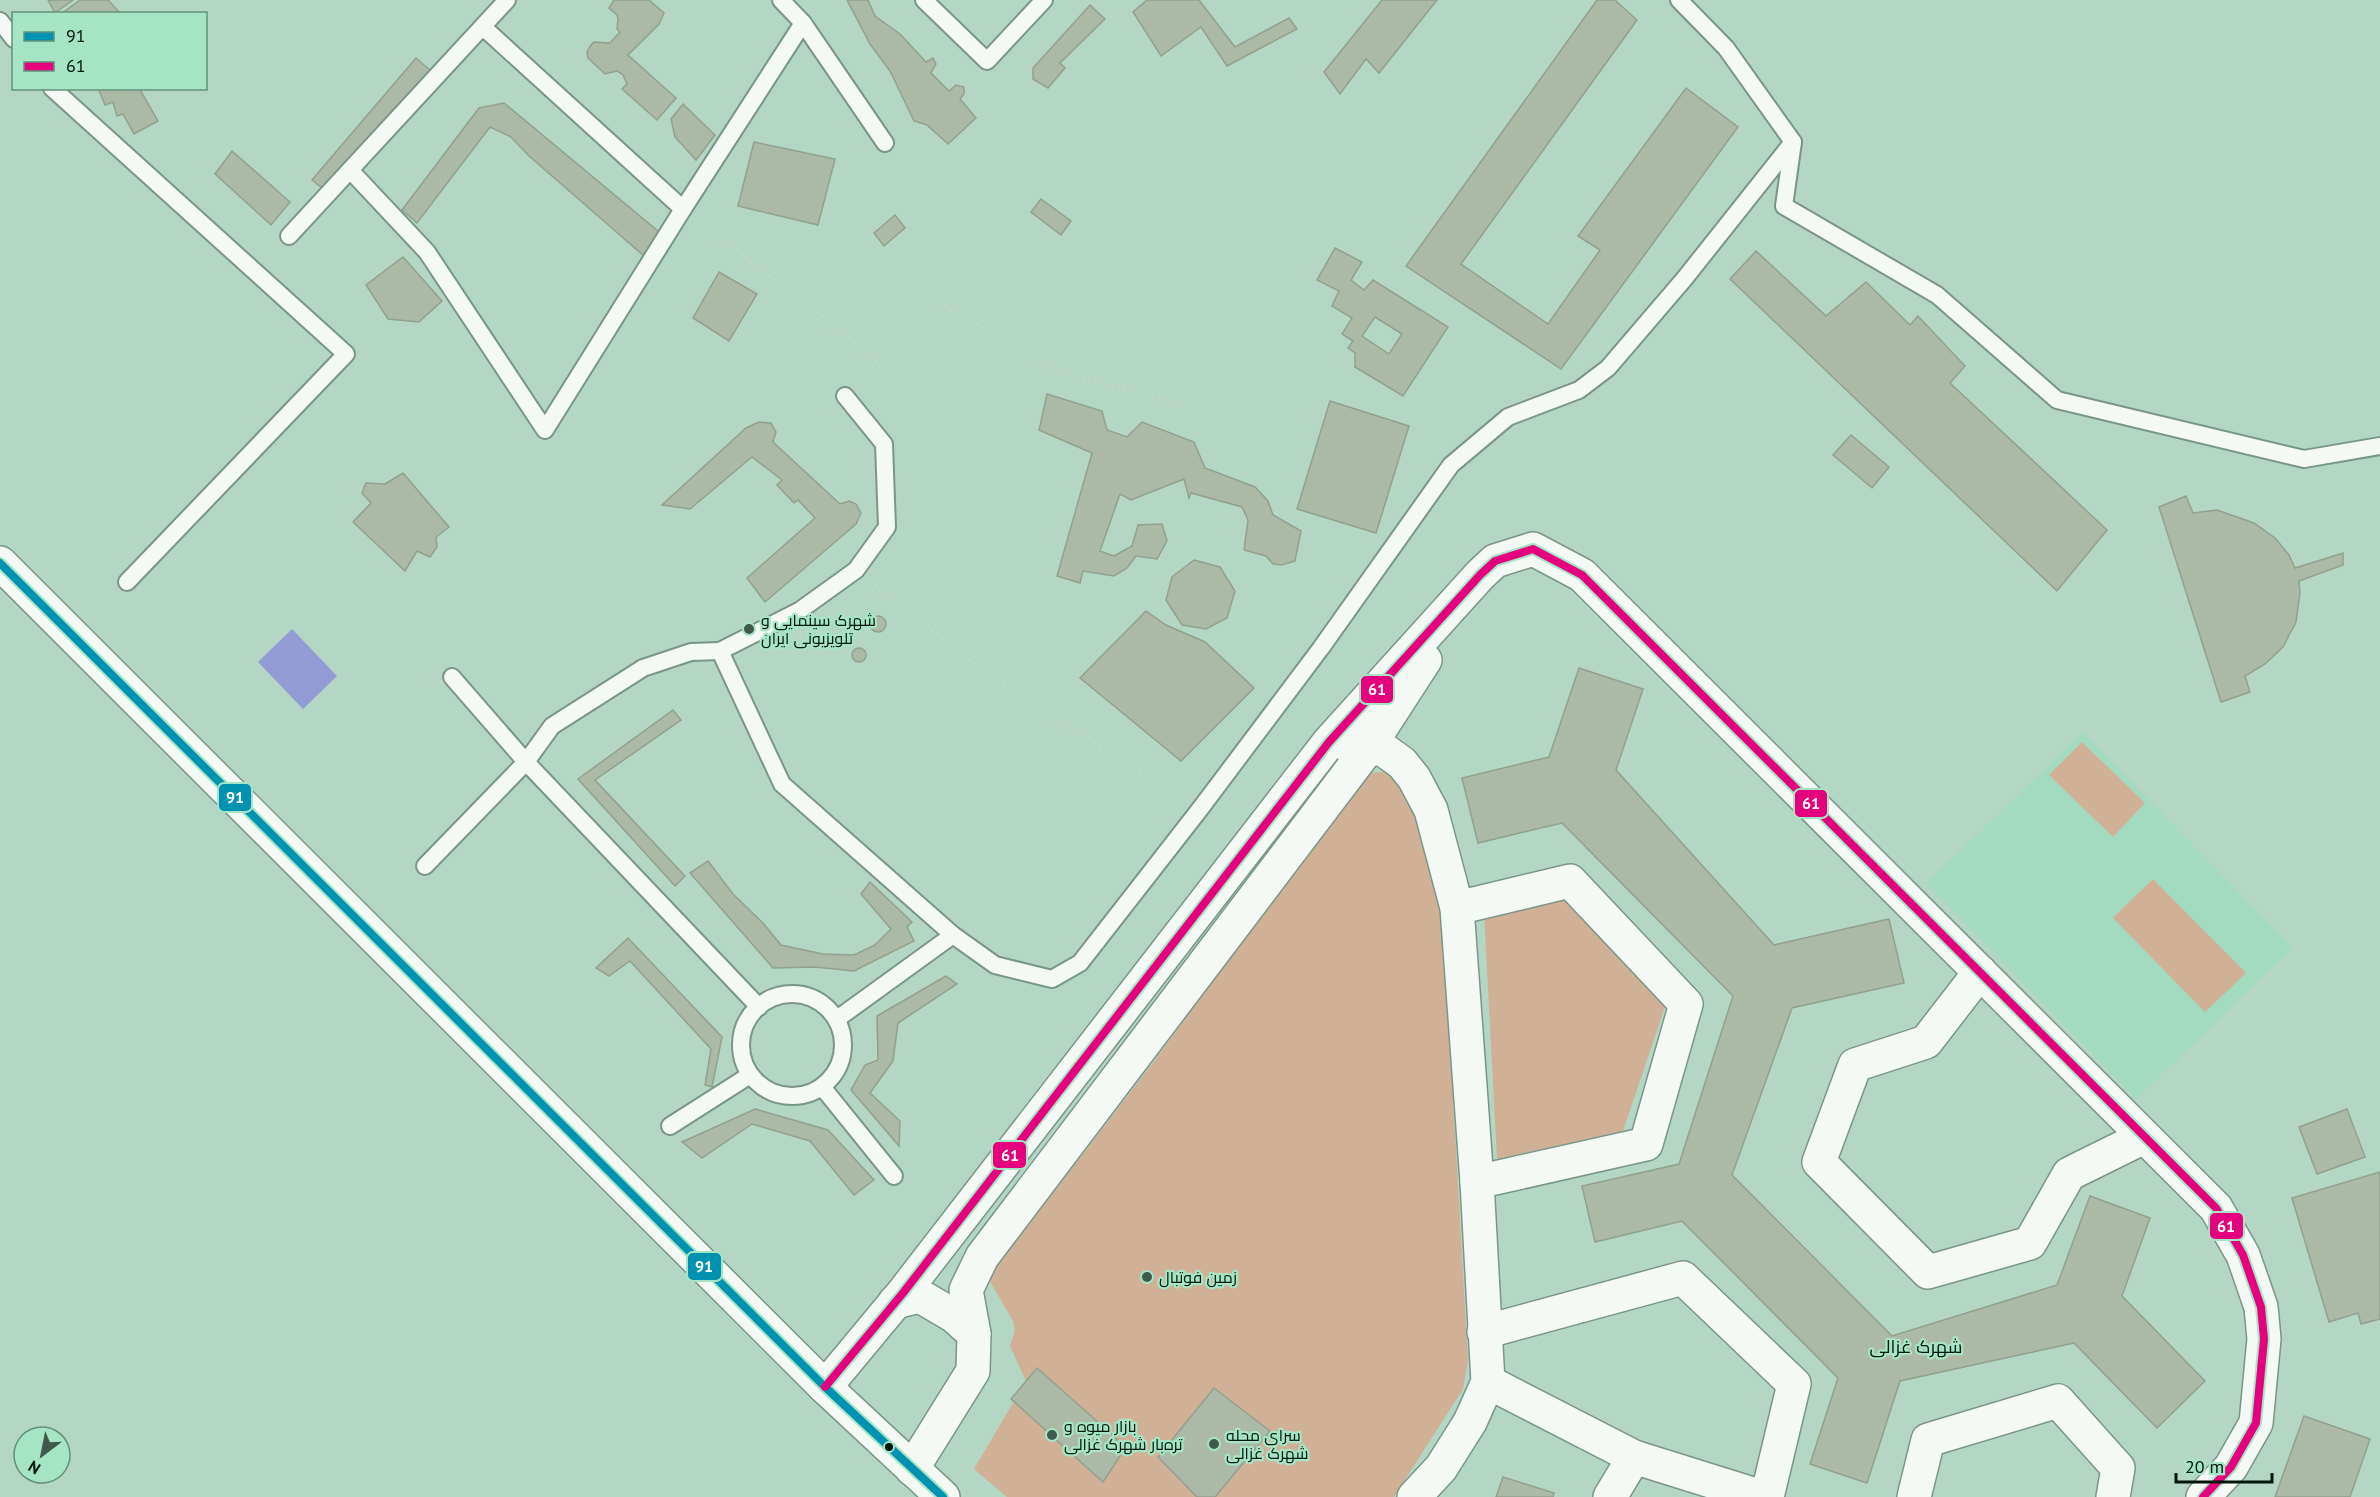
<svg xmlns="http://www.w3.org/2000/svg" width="2380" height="1497" font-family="'PT Sans',Cairo,sans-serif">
	<rect width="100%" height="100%" fill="#b4d6c5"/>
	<!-- built -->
	<polygon fill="#a3dbc0" points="2083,732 2293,948 2136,1099 1927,883"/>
	<!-- green -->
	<g fill="#d0b196">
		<polygon points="2082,742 2145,803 2113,837 2049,775"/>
		<polygon points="1384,772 1399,781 1414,800 1442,906 1468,1360 1463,1389 1394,1497 1007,1497 974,1469 1026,1381 1010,1346 1015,1330 1013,1321 988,1278 1152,1064 1366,773"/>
		<polygon points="2153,879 2246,973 2205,1012 2113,918"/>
		<polygon points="1572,899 1666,1004 1623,1131 1497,1159 1484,913"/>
	</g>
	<!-- water -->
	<polygon fill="#929bd4" points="292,629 337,676 303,709 258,662"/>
	<!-- building -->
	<g fill="#abb9a6" stroke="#92a18e" stroke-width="1.5" fill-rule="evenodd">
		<polygon points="48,0 73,0 55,13"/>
		<polygon points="80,0 108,0 121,14 61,14"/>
		<polygon points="614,0 649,0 664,13 659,24 628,55 676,98 657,120 622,89 627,84 623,75 617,71 605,74 588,58 587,52 591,45 594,42 610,43 620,32 617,29 618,19 617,15 609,8"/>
		<polygon points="847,0 868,0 875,16 900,34 926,62 933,58 936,64 931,73 949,91 956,85 964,87 964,94 960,99 976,118 948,144 927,125 914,121 890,71 870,44"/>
		<polygon points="1147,0 1199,0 1235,47 1289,18 1297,29 1227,66 1201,27 1161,56 1133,12"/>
		<polygon points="1382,0 1437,0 1379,73 1366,59 1340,94 1324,72"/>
		<polygon points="1597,0 1615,0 1637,20 1461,264 1548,324 1600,250 1578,236 1686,88 1738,127 1561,369 1406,266"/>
		<polygon points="1090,5 1105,19 1060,63 1065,68 1048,88 1033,79 1033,68"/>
		<polygon points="416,58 432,72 322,188 312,180"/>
		<polygon points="98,88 139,88 158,121 134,134 123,114 117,116 113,102 105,105"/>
		<polygon points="504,103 659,232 644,256 529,156 511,137 490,127 417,223 402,210 479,108"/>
		<polygon points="683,104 715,135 696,160 675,137 671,119"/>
		<polygon points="754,142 835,159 818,225 738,206"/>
		<polygon points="232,151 290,202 271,225 215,174"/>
		<polygon points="1041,199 1071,221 1061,235 1031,212"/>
		<polygon points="895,215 905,228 884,246 874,233"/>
		<path d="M 1335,248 L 1362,262 L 1351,280 L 1364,290 L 1373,280 L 1448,327 L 1403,396 L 1355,367 L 1355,353 L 1348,348 L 1353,341 L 1342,334 L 1352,318 L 1332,306 L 1339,291 L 1317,280 ZM 1375,317 L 1402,334 L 1389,354 L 1362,336 Z"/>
		<polygon points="1756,251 1826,316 1866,282 1910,325 1918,316 1965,366 1950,383 2107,530 2057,591 1730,279"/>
		<polygon points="403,257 442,301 419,322 388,319 366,285"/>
		<polygon points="719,272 757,294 729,341 693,318"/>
		<polygon points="1047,394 1102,411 1107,430 1127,437 1142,422 1194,442 1205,468 1255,487 1268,501 1273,515 1301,531 1295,561 1282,565 1273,564 1266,556 1244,550 1248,520 1242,507 1191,493 1189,498 1184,479 1131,500 1120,494 1100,551 1114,556 1132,546 1138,525 1162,524 1167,541 1157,559 1136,556 1127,568 1114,576 1083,571 1080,583 1057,576 1092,453 1039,430"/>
		<polygon points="1330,401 1409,426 1376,533 1297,509"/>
		<polygon points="759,422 771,423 776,432 773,442 840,504 849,501 856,504 861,513 856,524 765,602 747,578 815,518 798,500 794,503 777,485 782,480 752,457 690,509 662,505 746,428"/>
		<polygon points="1851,435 1889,467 1872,488 1833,455"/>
		<polygon points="403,473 449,527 436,537 437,547 430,557 417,551 405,571 353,522 371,503 362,493 366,483 385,484"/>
		<polygon points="2186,496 2193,513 2217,510 2254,523 2275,538 2289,555 2295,568 2343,553 2343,565 2299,581 2300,593 2296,622 2283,647 2265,664 2245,676 2250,692 2221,702 2159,507"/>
		<polygon points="1194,560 1220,567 1235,591 1227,618 1206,629 1182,625 1166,600 1172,577"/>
		<polygon points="1146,611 1166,625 1205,642 1254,688 1181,761 1080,678"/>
		<circle cx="878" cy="624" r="8"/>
		<circle cx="859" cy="655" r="7"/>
		<polygon points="1579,668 1643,689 1616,770 1774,945 1889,919 1904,983 1792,1008 1732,1175 1892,1336 2057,1285 2090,1196 2150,1218 2122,1296 2205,1381 2157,1428 2074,1343 1900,1381 1867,1483 1810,1464 1838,1378 1682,1221 1595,1242 1582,1186 1679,1164 1733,996 1562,823 1478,843 1462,778 1549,757"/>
		<polygon points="673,710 681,720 595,780 685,876 675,886 578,779"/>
		<polygon points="708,861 733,894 763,923 781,945 823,954 854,955 875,945 891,929 861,894 870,882 912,922 907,927 914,941 854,971 815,967 773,968 690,873"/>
		<polygon points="628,938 722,1037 712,1087 705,1085 711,1049 630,961 609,976 596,968"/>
		<polygon points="946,976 957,984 898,1023 893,1061 870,1093 900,1121 899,1146 851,1090 865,1065 878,1060 877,1016"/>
		<polygon points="755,1109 828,1130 874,1180 854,1195 810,1141 752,1124 702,1158 682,1142"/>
		<polygon points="2347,1109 2365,1157 2317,1174 2299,1127"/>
		<polygon points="2380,1172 2380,1319 2361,1324 2358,1313 2329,1322 2292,1198"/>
		<polygon points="1037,1368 1126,1447 1103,1482 1011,1399"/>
		<polygon points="1214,1388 1270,1431 1215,1497 1197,1497 1158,1457"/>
		<polygon points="2304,1416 2370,1439 2350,1497 2275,1497"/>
		<polygon points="1503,1477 1554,1493 1553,1497 1496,1497"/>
	</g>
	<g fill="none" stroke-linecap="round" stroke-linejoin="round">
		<!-- service casing -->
		<g stroke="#7a9688" stroke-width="20">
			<g id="service">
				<polyline points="781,0 803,23"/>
				<polyline points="924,0 987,61 1044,0"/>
				<polyline points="1679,0 1726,48 1793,142 1784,206 1937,295 2057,400 2304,459 2380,446"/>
				<polyline points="0,21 14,39"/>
				<polyline points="483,27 683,209 803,23 885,143"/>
				<polyline points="52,88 346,354 127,582"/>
				<polyline points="350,170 427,252 545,430 683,209"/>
				<polyline points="289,236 507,0"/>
				<polyline points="845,396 884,444 887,527 856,570 799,611 720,651 782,784 953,935 995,965 1052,979 1080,963 1200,809 1321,648 1451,465 1508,417 1579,390 1608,368 1685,278 1793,142"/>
				<polyline points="452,677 526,762 759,1007"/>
				<polyline points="425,866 526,762 552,726 643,668 691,652 720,651"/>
				<circle cx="792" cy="1045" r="51"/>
				<polyline points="837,1019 953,935"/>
				<polyline points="823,1088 894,1176"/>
				<polyline points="670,1126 750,1075"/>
			</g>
		</g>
		<!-- minor casing -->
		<g stroke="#7a9688" stroke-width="36">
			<g id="minor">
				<polyline points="1347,745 1384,750 1402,763 1414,778 1431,810 1457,908 1477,1182 1488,1382 1470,1422 1441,1468 1414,1497"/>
				<polyline points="1457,908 1570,881 1686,1004 1646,1144 1477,1182"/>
				<polyline points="1980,972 1926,1042 1855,1065 1819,1162 1928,1272 2030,1243 2069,1174 2144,1137"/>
				<polyline points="895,1302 920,1296 954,1316 974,1334"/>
				<polyline points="1484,1332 1683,1278 1794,1384 1767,1497"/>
				<polyline points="1488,1382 1634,1457 1762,1497"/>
				<polyline points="825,1387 903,1293 1329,742 1480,575 1495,561 1533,549 1582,575 2216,1208 2243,1255 2261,1307 2264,1339 2256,1423 2231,1467 2203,1497"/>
				<polyline points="912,1469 973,1371 974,1334 966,1290 982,1257 1368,748 1425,660"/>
				<polyline points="1610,1497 1634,1457"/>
				<polyline points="1914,1497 1928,1440 2058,1401 2118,1468 2113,1497"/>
			</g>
		</g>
		<!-- tertiary casing -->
		<g stroke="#7a9688" stroke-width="36">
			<polyline id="tertiary" points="0,563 825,1387 943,1497"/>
		</g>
		<!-- path -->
		<g stroke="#c8d3ce" stroke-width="4" stroke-dasharray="1.5 4.5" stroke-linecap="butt">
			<polyline points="703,224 877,359"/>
			<polyline points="859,379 934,301 1071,375 1162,399 1196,413"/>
			<polyline points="875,585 994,678 1179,796"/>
		</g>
		<!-- service -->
		<use href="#service" stroke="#f4f9f6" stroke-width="16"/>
		<!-- minor -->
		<use href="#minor" stroke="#f4f9f6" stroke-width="33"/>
		<!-- tertiary -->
		<use href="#tertiary" stroke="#f4f9f6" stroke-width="33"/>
		<!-- bus-1 casing -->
		<g stroke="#a5e5c5" stroke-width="12">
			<polyline id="bus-1" points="0,563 825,1387 943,1497"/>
		</g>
		<!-- bus-2 casing -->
		<g stroke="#a5e5c5" stroke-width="12">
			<polyline id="bus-2" points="825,1387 903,1293 1329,742 1480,575 1495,561 1533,549 1582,575 2216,1208 2243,1255 2261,1307 2264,1339 2256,1423 2231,1467 2203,1497"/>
		</g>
		<!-- bus-1 -->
		<use href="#bus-1" stroke="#0093b1" stroke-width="8"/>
		<!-- bus-2 -->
		<use href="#bus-2" stroke="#e5007d" stroke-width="8"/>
	</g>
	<!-- markers -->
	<g fill="#3f594c" stroke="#a5e5c5" stroke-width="2">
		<circle cx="749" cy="629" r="6"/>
		<circle cx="1147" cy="1277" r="6"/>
		<circle cx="1052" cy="1435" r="6"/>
		<circle cx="1214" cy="1444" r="6"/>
	</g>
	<circle fill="#00150b" stroke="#a5e5c5" stroke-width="2" cx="889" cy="1447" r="5"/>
	<g text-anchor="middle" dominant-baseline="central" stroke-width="4.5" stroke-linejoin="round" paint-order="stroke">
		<!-- poi labels -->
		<g font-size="16" fill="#00150b" stroke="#a5e5c5" text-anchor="start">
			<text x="761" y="620">شهرک سینمایی و<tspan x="761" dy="18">تلویزیونی ایران</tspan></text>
			<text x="1159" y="1277">زمین فوتبال</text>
			<text x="1064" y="1426">بازار میوه و<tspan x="1064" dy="18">تره‌بار شهرک غزالی</tspan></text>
			<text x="1226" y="1435">سرای محله<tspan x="1226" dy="18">شهرک غزالی</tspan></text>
		</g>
		<!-- neighbourhood labels -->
		<g font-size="18" fill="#00150b" stroke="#a5e5c5">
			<text x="1916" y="1346">شهرک غزالی</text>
		</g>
	</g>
	<g stroke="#a5e5c5" stroke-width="2">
		<rect x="1360" y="675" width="34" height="29" rx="6" fill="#e5007d"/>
		<rect x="218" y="783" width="34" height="29" rx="6" fill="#0093b1"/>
		<rect x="1794" y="789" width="34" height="29" rx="6" fill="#e5007d"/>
		<rect x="992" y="1141" width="35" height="28" rx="6" fill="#e5007d"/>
		<rect x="2209" y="1212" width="35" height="28" rx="6" fill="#e5007d"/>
		<rect x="687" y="1252" width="35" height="29" rx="6" fill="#0093b1"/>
	</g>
	<g font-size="16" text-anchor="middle" font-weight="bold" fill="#fff">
		<text x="1377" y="695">61</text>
		<text x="235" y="803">91</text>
		<text x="1811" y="809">61</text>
		<text x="1010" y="1161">61</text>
		<text x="2226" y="1232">61</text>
		<text x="704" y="1272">91</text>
	</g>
	<!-- legend -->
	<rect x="12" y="12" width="195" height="78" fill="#a5e5c5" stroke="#63927b" stroke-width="1.5"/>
	<rect x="24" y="32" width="30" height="9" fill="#0093b1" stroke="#63927b" stroke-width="1.5"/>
	<text x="66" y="42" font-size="18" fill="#00150b">91</text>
	<rect x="24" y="62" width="30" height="9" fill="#e5007d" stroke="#63927b" stroke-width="1.5"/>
	<text x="66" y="72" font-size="18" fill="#00150b">61</text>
	<!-- north arrow -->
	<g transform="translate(42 1455) rotate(212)"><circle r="28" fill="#a5e5c5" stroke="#63927b" stroke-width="1.5"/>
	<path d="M0-4.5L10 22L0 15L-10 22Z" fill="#3f594c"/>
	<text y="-9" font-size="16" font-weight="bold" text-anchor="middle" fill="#00150b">N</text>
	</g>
	<!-- scale -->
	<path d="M2176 1473v9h96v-9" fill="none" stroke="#00150b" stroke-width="3"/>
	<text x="2185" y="1473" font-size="18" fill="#00150b" stroke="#a5e5c5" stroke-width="4.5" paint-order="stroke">20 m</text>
</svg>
